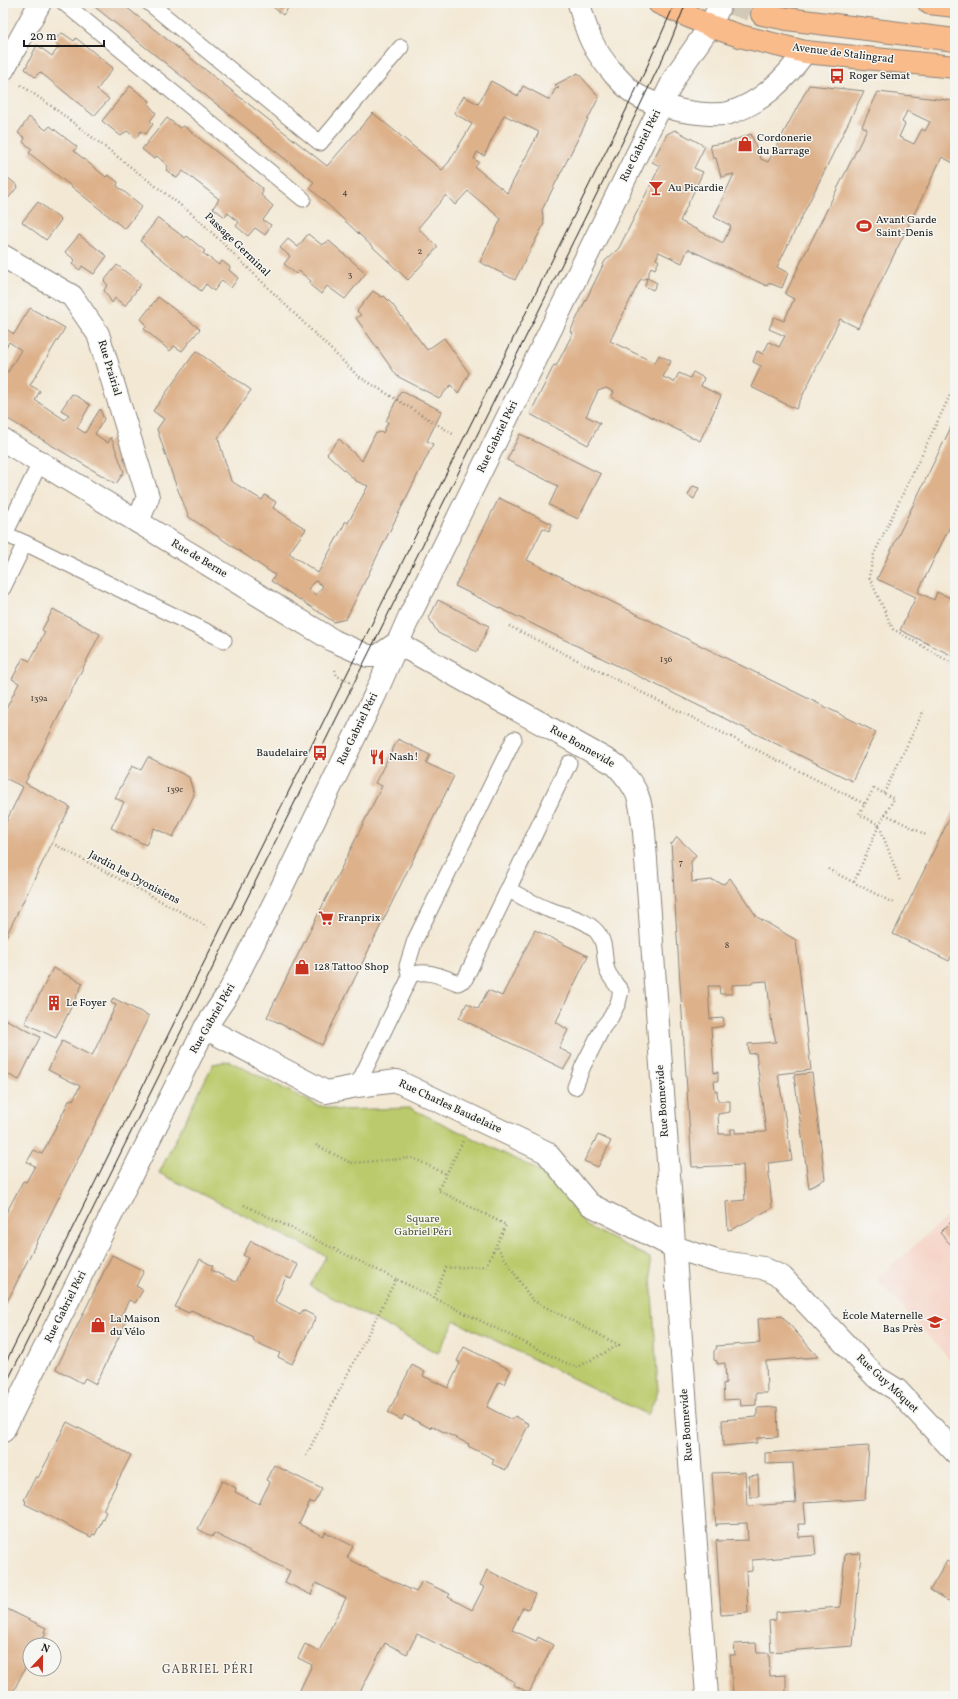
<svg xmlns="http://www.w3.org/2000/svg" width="958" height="1699" font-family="Vollkorn,serif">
	<rect width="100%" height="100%" fill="#f6f6f2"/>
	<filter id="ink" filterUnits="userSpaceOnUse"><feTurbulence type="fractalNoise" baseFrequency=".025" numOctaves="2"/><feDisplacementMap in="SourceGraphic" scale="8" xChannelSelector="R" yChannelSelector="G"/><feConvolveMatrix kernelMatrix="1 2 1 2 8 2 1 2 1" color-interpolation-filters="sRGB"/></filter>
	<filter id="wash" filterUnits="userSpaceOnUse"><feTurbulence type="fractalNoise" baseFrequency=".012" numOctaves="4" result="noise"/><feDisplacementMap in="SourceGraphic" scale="16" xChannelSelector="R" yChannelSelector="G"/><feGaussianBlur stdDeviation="0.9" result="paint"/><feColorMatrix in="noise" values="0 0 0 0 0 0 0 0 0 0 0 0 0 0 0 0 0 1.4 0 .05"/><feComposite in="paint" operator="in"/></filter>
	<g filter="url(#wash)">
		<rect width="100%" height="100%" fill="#f3e8d4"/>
		<!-- built -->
		<polygon fill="#f6d2c5" points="955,1210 955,1365 876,1279"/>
		<!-- green -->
		<polygon fill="#bbca6c" stroke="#6c7344" points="229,1061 317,1105 339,1110 410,1108 450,1127 544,1173 587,1226 650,1258 658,1391 648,1415 455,1321 438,1353 310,1286 326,1256 159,1173 213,1064"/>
		<g id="blocks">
			<!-- building -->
			<g fill="#ddb18a" fill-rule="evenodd">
				<path d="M 90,3 L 121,3 L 327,166 L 373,113 L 442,170 L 449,162 L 472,124 L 454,113 L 464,96 L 478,104 L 491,81 L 518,96 L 523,86 L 550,100 L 555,89 L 559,88 L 555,85 L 578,73 L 599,97 L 542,210 L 544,224 L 515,280 L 480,262 L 501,219 L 468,191 L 455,205 L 446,195 L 418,228 L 438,247 L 408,280 L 310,188 L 314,182 ZM 504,115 L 539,132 L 507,193 L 475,167 L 479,162 L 474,159 L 477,152 L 484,156 Z"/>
				<polygon points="268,3 292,3 283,15"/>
				<polygon points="61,33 64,34 74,41 76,38 113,68 97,90 109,99 94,116 40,72 35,77 25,69 37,45 52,56 59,47 56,43 56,39"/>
				<polygon points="809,85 864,91 777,267 788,273 782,288 769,283 767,286 688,249 682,263 659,252 656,259 659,261 655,269 651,267 647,278 657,283 653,290 645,286 647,278 640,280 610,341 655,363 659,355 671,361 663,377 674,382 679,373 690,378 693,372 704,378 701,386 721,396 700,441 611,397 614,392 606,388 598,391 586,416 600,423 588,445 530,414 554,365 556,366 573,333 570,332 605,261 619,248 660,166 652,162 667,134 675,130 705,146 694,168 703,172 680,221 723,243 731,226 714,217 734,174 721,177 716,158 713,158 710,145 726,143 751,134 761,159 768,162"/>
				<polygon points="130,86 150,101 148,104 156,113 150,121 153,124 146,134 141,131 136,138 127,131 121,136 102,121"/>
				<path d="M 878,92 L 955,101 L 955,164 L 942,157 L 858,328 L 840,319 L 796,409 L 751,387 L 761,366 L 753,362 L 757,351 L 763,354 L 769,342 L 779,347 L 785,336 L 769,329 L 774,317 L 784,321 L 794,299 L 785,294 L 867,129 L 862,126 ZM 907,111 L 930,122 L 925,131 L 922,129 L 914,144 L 899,137 L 905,124 L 902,122 Z"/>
				<polygon points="29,117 46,130 50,126 77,147 74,151 106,177 108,175 118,182 117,186 142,206 125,229 29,153 32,149 23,142 25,138 18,133"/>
				<polygon points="167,118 180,128 183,126 185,127 262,188 263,192 261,195 273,206 263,220 271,225 265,235 255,228 248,236 236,226 239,222 228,213 225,217 213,208 219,199 183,171 177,178 166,170 168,166 157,156 154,159 142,149"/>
				<polygon points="3,174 18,186 3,205"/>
				<polygon points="38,202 61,220 46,240 22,222"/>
				<polygon points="158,218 185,238 187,236 205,251 203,253 219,265 222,261 230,267 229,270 238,278 231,288 222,280 214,291 206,284 201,291 140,241"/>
				<polygon points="308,234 322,245 329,241 366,273 345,299 327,286 321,294 309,284 311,281 299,271 296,274 284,264 290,256 280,248 288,239 298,247"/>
				<polygon points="79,235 107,256 94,274 82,266 80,270 72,264 75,260 65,252"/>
				<polygon points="117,265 141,284 125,306 115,298 112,303 104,290 108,285 104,281"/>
				<polygon points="373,291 382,297 384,296 392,304 427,350 444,338 469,373 458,394 451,385 439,398 397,376 356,318 361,315 357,311"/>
				<polygon points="158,297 200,329 182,351 174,346 170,351 144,329 147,325 141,319"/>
				<polygon points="30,308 65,328 30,385 40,391 35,400 65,420 69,415 61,410 72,394 80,398 90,405 77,428 85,433 100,409 104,419 95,434 108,443 111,437 124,472 116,484 3,416 3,369 8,372 21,350 9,342 3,352 3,327 14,334"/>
				<path d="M 196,351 L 251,390 L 218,438 L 231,481 L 262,500 L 265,495 L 276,502 L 273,508 L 306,529 L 289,553 L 318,573 L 345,523 L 344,522 L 345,521 L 348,523 L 368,486 L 356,481 L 327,454 L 339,439 L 362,461 L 375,434 L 380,432 L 383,433 L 388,422 L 386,421 L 401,391 L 442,411 L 427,441 L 433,444 L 346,619 L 334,622 L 271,581 L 275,575 L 189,517 L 174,480 L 157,429 L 164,419 L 153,411 ZM 316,581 L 323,586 L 316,595 L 308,589 Z"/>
				<polygon points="955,419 955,516 918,592 934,600 937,592 955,600 951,608 955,610 955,657 900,630 916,597 877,579"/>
				<polygon points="520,434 601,474 578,519 549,505 558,486 507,460"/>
				<polygon points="693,486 699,488 694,499 688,495"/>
				<polygon points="499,498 552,524 549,531 543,528 527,560 876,732 852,781 455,586"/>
				<polygon points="438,600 489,626 477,652 438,633 429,618"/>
				<polygon points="53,609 100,634 25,783 70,807 4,940 3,939 3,828 23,787 3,777 3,715 19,683 12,679 23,658 30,661 45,632 42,630"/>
				<polygon points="398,739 430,755 426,763 454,776 322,1045 267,1017 382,786 375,783"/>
				<polygon points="148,757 189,777 194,795 173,837 154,828 146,845 111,828 124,802 115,798 132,766 141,770"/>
				<polygon points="955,807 955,949 949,961 893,934"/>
				<path d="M 677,837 L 696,855 L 691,862 L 692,882 L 712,880 L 724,884 L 730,878 L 757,917 L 796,940 L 811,1070 L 778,1074 L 792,1160 L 768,1163 L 772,1208 L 733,1229 L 728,1230 L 726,1202 L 745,1200 L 743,1165 L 692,1167 L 671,843 L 672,844 ZM 767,981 L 772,1025 L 776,1042 L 748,1044 L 749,1054 L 756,1053 L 766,1132 L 735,1133 L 735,1129 L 731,1129 L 731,1134 L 719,1134 L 718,1114 L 730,1112 L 730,1101 L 718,1101 L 717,1091 L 715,1091 L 714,1081 L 718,1081 L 718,1072 L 714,1073 L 711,1028 L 723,1026 L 724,1018 L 710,1019 L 708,986 L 719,986 L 720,994 L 732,994 L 732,985 L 752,984 L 752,982 Z"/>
				<polygon points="535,930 588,956 556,1022 568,1030 559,1048 572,1055 564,1069 459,1018 467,1003 478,1009 488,990 502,996"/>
				<polygon points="53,968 83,983 56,1038 25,1023"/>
				<polygon points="113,998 149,1016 3,1310 3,1219 23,1181 26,1182 35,1166 27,1162 34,1150 42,1154 70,1099 73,1100 80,1086 48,1070 62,1041 92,1056 116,1005 111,1003"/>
				<polygon points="3,1018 40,1037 19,1080 3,1072"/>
				<polygon points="812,1073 825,1179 809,1188 794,1075"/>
				<polygon points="598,1135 611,1141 598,1167 584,1161"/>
				<polygon points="955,1218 955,1249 940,1233"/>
				<polygon points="251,1241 298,1265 291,1279 286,1277 275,1301 300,1314 303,1310 316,1317 292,1364 278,1357 280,1353 253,1341 254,1338 191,1310 189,1313 175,1307 200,1259 213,1266 211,1270 236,1282 248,1258 243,1255"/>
				<polygon points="112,1255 144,1271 136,1286 143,1290 135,1303 129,1300 120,1318 126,1322 96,1384 85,1378 82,1383 56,1369"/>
				<polygon points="782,1316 818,1357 766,1361 767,1393 756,1393 756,1405 741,1406 740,1399 724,1400 723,1384 726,1383 725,1363 717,1364 717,1361 714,1360 714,1351 717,1348 716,1346 760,1343 758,1319"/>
				<polygon points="464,1347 511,1370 504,1384 499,1382 487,1407 512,1420 515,1416 529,1424 506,1470 492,1464 494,1459 468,1446 469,1444 450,1435 432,1426 430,1428 404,1415 402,1420 388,1413 412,1365 425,1372 423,1376 448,1388 460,1363 457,1361"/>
				<polygon points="777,1407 778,1437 757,1438 757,1443 723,1446 722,1420 757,1417 757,1408"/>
				<polygon points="67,1422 131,1455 103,1510 106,1512 95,1535 93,1534 91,1537 25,1504 26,1501 24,1500 36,1476 38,1478"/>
				<polygon points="869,1446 865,1499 804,1503 806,1524 798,1524 799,1537 814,1536 816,1555 752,1560 752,1571 746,1572 748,1613 721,1615 716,1540 718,1539 718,1541 748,1540 747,1523 717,1524 717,1526 716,1526 712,1473 745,1472 747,1506 796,1503 793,1463 765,1464 765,1453"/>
				<polygon points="274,1465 322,1489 314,1503 310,1502 299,1524 323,1536 325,1532 353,1546 347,1558 380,1575 416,1592 422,1581 450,1594 448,1597 472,1610 484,1587 480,1585 487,1570 535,1594 528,1609 523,1607 512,1630 536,1641 538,1637 553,1645 529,1693 514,1685 515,1682 417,1634 407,1654 385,1643 358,1696 297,1696 312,1665 298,1658 305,1644 319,1651 346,1598 316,1583 311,1595 285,1582 290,1571 214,1533 212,1537 198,1529 222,1481 236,1488 235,1492 259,1504 270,1482 266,1480"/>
				<polygon points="758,1475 759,1497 750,1497 749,1476"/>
				<polygon points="861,1553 853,1646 771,1652 769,1621 776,1620 776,1612 840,1607 845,1554"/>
				<polygon points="947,1561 955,1566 955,1605 930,1590"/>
				<polygon points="3,1607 46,1628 44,1632 46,1633 40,1645 30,1645 30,1658 11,1696 3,1696"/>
				<polygon points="756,1643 757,1653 769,1653 770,1676 786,1675 786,1696 761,1696 760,1694 733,1695 730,1655 735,1655 734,1644"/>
			</g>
		</g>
	</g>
	<g filter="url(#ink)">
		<use href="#blocks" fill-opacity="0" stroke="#888278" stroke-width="1"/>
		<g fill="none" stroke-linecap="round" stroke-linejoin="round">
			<!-- primary-tunnel -->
			<polyline stroke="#d3c9b8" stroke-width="22" stroke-dasharray="22 11" stroke-linecap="butt" points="730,3 762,14"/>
			<!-- service casing -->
			<g stroke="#888278" stroke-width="17">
				<g id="service">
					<polyline points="64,3 303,199"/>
					<polyline points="149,3 320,143 401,47"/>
					<polyline points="25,543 5,534 40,463"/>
					<polyline points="3,588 25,543 224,640"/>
					<path d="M 508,889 C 521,897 533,903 547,909 C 563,915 585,918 597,932 C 607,944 603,957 607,970 C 610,978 616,984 621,991 L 618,1003 L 611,1017 L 603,1027 L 583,1066 L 575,1087"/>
					<path d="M 409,976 C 426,968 442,977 458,983 L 465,979 L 569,763"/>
					<polyline points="357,1086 409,979 409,973 407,966 415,940 514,739"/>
				</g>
			</g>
			<!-- minor casing -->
			<g stroke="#888278" stroke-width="24">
				<g id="minor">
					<path d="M 579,3 C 587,35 593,50 615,75 C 621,81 627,89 635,94 C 649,103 667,107 683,111 C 695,113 717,116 729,113 C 762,103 785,79 805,52"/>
					<polyline points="3,70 40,3"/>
					<polyline points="3,256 72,296 98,334 148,497 138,522"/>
					<path d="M 3,440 L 334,641 L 368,656 L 378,656 L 397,643 L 616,765 C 640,791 640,797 644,832 L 707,1696"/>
					<polyline points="205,1028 326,1092 357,1086 397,1081 546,1152 589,1204 674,1247 716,1261 763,1268 782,1277 876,1377 897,1390 955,1452"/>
				</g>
			</g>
			<!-- tertiary casing -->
			<g stroke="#888278" stroke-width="24">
				<polyline id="tertiary" points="3,1431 205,1028 229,992 280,891 374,697 410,615 676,75 710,26 721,3"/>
			</g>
			<!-- primary casing -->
			<g stroke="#888278" stroke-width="24">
				<g id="primary">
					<polyline points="659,3 710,26 740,36 805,52 955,67"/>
					<polyline points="929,3 955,6"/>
					<polyline points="762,14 787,19 955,40"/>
				</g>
			</g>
			<!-- path -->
			<g stroke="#888278" stroke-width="2.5" stroke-dasharray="1 3" stroke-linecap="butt">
				<polyline points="21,85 54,108 196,217 358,376 453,434"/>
				<polyline points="955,385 874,554 869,577 893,629 955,665"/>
				<polyline points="509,626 865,804"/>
				<polyline points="335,670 337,676 352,683"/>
				<polygon points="874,788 894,799 879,825 859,814"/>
				<polyline points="884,793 924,710"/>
				<polyline points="3,810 9,815"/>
				<polyline points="885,814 926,835"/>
				<polyline points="52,843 198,921 208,928"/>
				<polyline points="828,869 895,904"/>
				<polyline points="854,882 879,825 900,881"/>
				<polyline points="316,1145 351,1163 413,1158 446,1174"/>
				<polyline points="244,1205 396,1279"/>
				<polyline points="434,1298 446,1268 486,1266 506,1225 438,1190 463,1141"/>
				<polyline points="306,1456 396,1279 576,1368 619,1345 532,1300 496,1245"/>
			</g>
			<!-- service -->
			<use href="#service" stroke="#fff" stroke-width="15"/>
			<!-- minor -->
			<use href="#minor" stroke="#fff" stroke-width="22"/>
			<!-- tertiary -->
			<use href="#tertiary" stroke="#fff" stroke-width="22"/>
			<!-- primary -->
			<use href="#primary" stroke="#fabb8b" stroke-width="22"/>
			<!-- tram -->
			<g stroke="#1c1c1c" stroke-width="1">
				<polyline points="3,1368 613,137 646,69 675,3"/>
				<polyline points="3,1390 622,143 670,43 686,3"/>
			</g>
		</g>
	</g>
	<!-- icons -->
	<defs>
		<g id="bus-bare" transform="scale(1.2)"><path d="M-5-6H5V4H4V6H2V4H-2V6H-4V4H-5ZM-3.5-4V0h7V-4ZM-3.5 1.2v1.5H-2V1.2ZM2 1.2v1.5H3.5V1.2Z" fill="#c8321e" stroke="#f6f6f2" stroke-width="2.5" paint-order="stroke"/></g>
		<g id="shop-bare" transform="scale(1.2)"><path d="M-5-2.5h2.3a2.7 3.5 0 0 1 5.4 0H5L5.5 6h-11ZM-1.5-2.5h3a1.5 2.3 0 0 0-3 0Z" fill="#c8321e" stroke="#f6f6f2" stroke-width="2.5" paint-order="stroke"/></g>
		<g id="bar-bare" transform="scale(1.2)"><path d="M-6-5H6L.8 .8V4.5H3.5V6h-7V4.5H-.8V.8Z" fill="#c8321e" stroke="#f6f6f2" stroke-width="2.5" paint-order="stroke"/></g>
		<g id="stadium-bare" transform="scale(1.2)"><path d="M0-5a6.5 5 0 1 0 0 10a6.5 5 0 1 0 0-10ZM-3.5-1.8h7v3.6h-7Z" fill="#c8321e" stroke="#f6f6f2" stroke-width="2.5" paint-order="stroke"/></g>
		<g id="restaurant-bare" transform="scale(1.2)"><path d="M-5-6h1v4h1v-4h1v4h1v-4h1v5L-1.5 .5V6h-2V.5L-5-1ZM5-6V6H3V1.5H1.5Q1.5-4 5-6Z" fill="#c8321e" stroke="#f6f6f2" stroke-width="2.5" paint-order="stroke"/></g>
		<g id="supermarket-bare" transform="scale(1.2)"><path d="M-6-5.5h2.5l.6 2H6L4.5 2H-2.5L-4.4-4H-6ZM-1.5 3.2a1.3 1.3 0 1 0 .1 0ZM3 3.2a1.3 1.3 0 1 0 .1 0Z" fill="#c8321e" stroke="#f6f6f2" stroke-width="2.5" paint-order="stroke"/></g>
		<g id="building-bare" transform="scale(1.2)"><path d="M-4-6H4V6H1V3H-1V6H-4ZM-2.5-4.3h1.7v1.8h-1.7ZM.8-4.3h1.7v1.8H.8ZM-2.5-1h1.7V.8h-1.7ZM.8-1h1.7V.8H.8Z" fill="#c8321e" stroke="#f6f6f2" stroke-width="2.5" paint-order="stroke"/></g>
		<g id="school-bare" transform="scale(1.2)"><path d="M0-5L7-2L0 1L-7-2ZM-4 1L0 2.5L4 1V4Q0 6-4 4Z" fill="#c8321e" stroke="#f6f6f2" stroke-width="2.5" paint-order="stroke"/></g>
	</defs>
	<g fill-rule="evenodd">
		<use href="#bus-bare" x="837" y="76"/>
		<use href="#shop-bare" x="745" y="144"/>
		<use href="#bar-bare" x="656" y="188"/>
		<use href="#stadium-bare" x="864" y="226"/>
		<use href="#bus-bare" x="320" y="753"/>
		<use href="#restaurant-bare" x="377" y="757"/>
		<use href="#supermarket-bare" x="326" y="918"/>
		<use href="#shop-bare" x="302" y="967"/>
		<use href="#building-bare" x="54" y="1003"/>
		<use href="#school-bare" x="935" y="1322"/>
		<use href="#shop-bare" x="98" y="1325"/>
	</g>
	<g text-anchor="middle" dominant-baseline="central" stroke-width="3" stroke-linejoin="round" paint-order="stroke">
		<!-- number labels -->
		<g font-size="9" fill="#4c4138">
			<text x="345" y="192">4</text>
			<text x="420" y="251">2</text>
			<text x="350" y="274">3</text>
			<text x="666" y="659">136</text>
			<text x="39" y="698">139a</text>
			<text x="175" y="789">139c</text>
			<text x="681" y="862">7</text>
			<text x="727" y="945">8</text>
		</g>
		<!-- street labels -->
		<g font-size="11" fill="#1c1c1c" stroke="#f6f6f2">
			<text transform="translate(843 54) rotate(7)">Avenue de Stalingrad</text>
			<text transform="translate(641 146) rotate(-64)">Rue Gabriel Péri</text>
			<text transform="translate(237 245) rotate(44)">Passage Germinal</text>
			<text transform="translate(109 368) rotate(73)">Rue Prairial</text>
			<text transform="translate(498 437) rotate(-64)">Rue Gabriel Péri</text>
			<text transform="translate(199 559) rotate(31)">Rue de Berne</text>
			<text transform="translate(358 729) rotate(-64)">Rue Gabriel Péri</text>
			<text transform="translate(582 747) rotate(30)">Rue Bonnevide</text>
			<text transform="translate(134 878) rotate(28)">Jardin les Dyonisiens</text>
			<text transform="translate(213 1019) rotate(-60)">Rue Gabriel Péri</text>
			<text transform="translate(663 1101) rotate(-94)">Rue Bonnevide</text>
			<text transform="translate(450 1107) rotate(25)">Rue Charles Baudelaire</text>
			<text transform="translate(66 1307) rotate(-63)">Rue Gabriel Péri</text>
			<text transform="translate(887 1384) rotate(43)">Rue Guy Môquet</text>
			<text transform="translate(687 1425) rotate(-94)">Rue Bonnevide</text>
		</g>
		<!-- poi labels -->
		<g font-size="11" fill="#1c1c1c" stroke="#f6f6f2" text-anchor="start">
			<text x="849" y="76">Roger Semat</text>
			<text x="757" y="138">Cordonerie<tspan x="757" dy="13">du Barrage</tspan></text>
			<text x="668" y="188">Au Picardie</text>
			<text x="876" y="220">Avant Garde<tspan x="876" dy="13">Saint-Denis</tspan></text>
			<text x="308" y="753" text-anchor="end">Baudelaire</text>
			<text x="389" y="757">Nash!</text>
			<text x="338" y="918">Franprix</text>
			<text x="314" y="967">128 Tattoo Shop</text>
			<text x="66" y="1003">Le Foyer</text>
			<text x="923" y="1316" text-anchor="end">École Maternelle<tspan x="923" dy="13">Bas Près</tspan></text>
			<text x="110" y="1319">La Maison<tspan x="110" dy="13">du Vélo</tspan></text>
		</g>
		<!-- park labels -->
		<g font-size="11" fill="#545938" stroke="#f6f6f2">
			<text x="423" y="1219">Square<tspan x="423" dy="13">Gabriel Péri</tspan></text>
		</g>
		<!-- neighbourhood labels -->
		<g font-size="12" letter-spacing="1" fill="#605042" stroke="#f6f6f2">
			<text x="208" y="1670">GABRIEL PÉRI</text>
		</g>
	</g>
	<!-- margin -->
	<rect width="958" height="1699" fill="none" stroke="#f6f6f2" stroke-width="16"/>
	<!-- north arrow -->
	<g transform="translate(42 1657) rotate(22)"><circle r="19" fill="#f6f6f2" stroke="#9f9f9c"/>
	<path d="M0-3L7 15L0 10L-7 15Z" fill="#c8321e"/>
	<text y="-6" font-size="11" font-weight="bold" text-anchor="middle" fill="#1c1c1c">N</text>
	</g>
	<!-- scale -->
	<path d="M24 40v6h80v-6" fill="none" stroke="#1c1c1c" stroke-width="2"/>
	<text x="30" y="40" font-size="12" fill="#1c1c1c" stroke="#f6f6f2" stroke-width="3" paint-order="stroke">20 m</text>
</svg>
